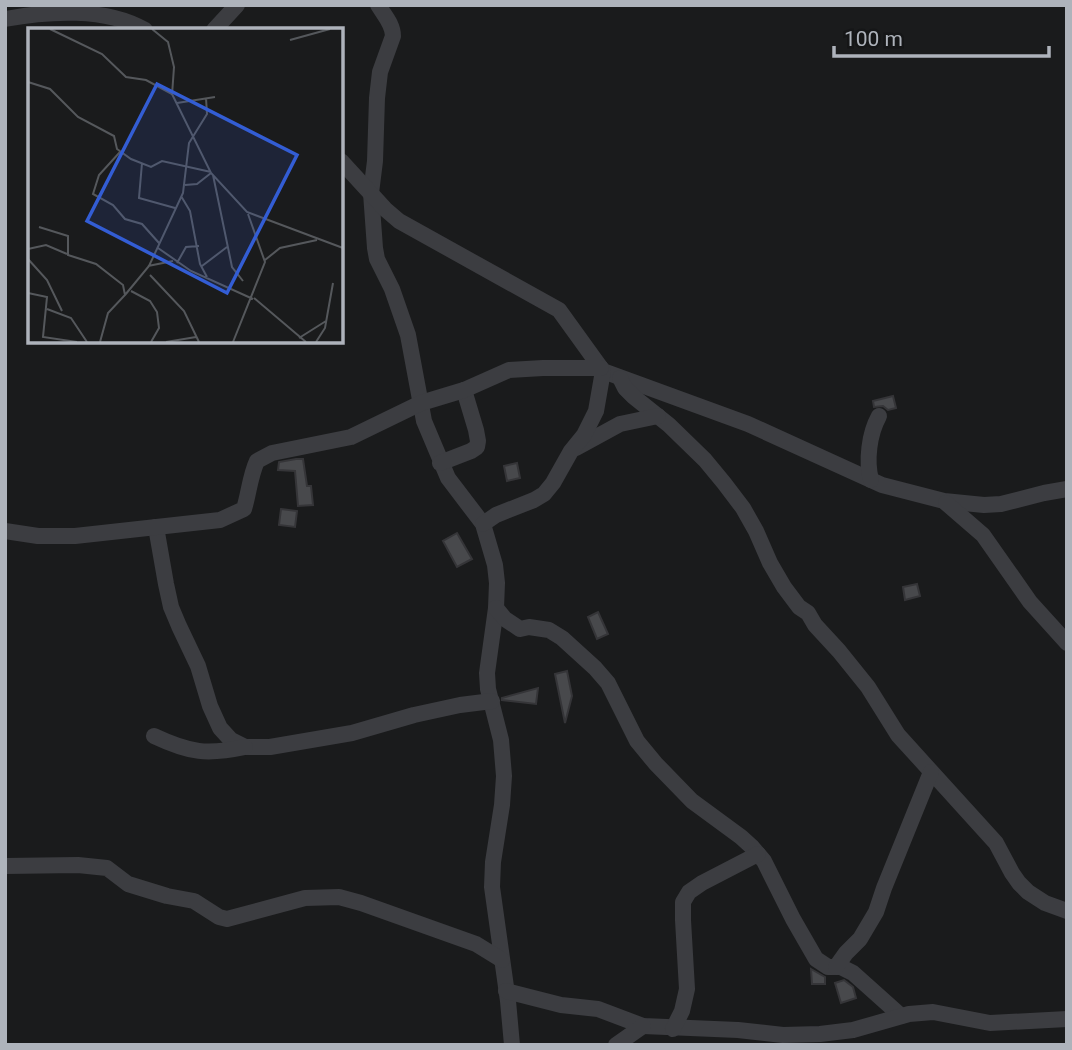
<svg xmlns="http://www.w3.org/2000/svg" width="1072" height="1050" font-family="Roboto,sans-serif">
	<rect width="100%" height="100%" fill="#1a1b1c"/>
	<!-- building -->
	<g fill="#48494c" stroke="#353538" stroke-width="2">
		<polygon points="893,396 896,408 888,410 883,406 874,407 873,401"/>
		<polygon points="296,459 303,459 307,486 311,486 313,505 298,506 295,471 278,470 279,462"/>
		<polygon points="517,463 520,478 507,481 504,466"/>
		<polygon points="281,509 297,511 295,527 279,525"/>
		<polygon points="457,533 472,559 457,567 443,541"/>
		<polygon points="917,584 920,596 905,600 903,587"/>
		<polygon points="598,612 608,634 597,639 588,617"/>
		<polygon points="567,671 572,696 565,723 555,674"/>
		<polygon points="538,688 536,704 502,700 502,698"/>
		<polygon points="811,969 825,977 825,984 812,984"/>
		<polygon points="844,980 853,987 856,998 841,1003 835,983"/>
	</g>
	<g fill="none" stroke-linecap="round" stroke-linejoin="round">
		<!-- minor -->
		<g stroke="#3c3d41" stroke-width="16">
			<path d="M 378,5 C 384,15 393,24 393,36 L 380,72 L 377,98 L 375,161 L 371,193 L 375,248 L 377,259 L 392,289 L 408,335 L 424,421 L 448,478 L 483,524 L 495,565 L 497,583 L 496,608 L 487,673 L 488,689 L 501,740 L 504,776 L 502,805 L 493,862 L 492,887 L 508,1001 L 512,1045"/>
			<path d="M 5,19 C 48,11 106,7 145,30"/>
			<polyline points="214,30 237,5"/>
			<polyline points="341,161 385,209 399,221 559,310 603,371 748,424 882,485 944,501 984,505 1001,504 1044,493 1067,489"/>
			<polyline points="620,378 625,388 634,397 669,425 705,460 724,483 743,508 756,531 770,563 784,587 799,607 808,613 815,625 839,651 868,687 898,735 996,843 1012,873 1019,883 1028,892 1045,903 1067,911"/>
			<polyline points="576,448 620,424 658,416"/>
			<polyline points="440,463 471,451 477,447 478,441 476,430 464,390"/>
			<path d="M 871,480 C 866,461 869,434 879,416"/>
			<polyline points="946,503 983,535 1030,602 1067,643"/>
			<polyline points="483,524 496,515 534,500 544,494 553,483 571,451 584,435 596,411 603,371"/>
			<polyline points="156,527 166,584 171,607 179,626 198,666 210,706 220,728 231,740 245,747 270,747 352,733 414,715 460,705 492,701"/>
			<path d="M 5,531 L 38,536 L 75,536 L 220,520 L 244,509 C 249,493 250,476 257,461 L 272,453 L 351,437 L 421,403 L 464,390 L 509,370 L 543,368 L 601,368"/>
			<polyline points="496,608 505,619 520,629 529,627 549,630 562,638 595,668 608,683 637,741 656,764 692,801 741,837 752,847 764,861 793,919 816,959 828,967 841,967 853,973 901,1016"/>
			<path d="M 154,736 C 190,753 207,755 245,747"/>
			<polyline points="5,866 78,865 107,868 128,884 167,896 194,901 219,917 227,919 305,898 339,897 361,903 476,944 502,960"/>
			<polyline points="836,967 846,953 860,939 876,912 884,888 931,772"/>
			<polyline points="506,991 561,1005 598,1009 643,1026 738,1030 783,1035 820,1034 853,1030 909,1014 933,1012 990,1023 1067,1019"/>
			<polyline points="673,1029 682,1011 687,989 683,920 683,902 689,892 702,883 758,854"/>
			<polyline points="616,1045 643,1026"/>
		</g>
	</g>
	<!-- overview -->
	<g transform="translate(28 28)">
		<rect width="315" height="315" fill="#1a1b1c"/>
		<path fill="none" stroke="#55585c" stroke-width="2" d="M 22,1 L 74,26 L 98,49 L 118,52 L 144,66 L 183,145 L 219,184 L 315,220M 124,1 L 140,14 L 146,39 L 144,67M 262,12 L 302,1M 0,54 L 22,61 L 50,89 L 86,108 L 89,121 L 103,131 L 123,139 L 134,133 L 183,144M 149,75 L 187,69M 92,124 L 71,147 L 65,166 L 85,177 L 97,191 L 114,196 L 131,215M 114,135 L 111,170 L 147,180M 185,147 L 204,239 L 215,253M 157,157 L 169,156 L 183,145M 153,168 L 162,183 L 172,236 L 179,249M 11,199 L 40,208 L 40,227 L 68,236 L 95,257 L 97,267 L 80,285 L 72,314M 130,220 L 163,243 L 225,271M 0,221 L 18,217 L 39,226M 0,231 L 19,252 L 34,283M 237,232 L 252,220 L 289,212M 149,235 L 158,219 L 171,218M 120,238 L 145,233M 174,238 L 199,219M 122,247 L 156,283 L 171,314M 103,263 L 122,273 L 129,284 L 131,300 L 123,314M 0,265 L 19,269 L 15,309 L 49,314M 97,267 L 121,238 L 155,165 L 161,115 L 179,86 L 178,70M 226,270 L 278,314M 19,281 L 43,290 L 59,314M 271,310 L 298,293M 138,314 L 168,309M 205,314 L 237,234 L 220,186M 288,314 L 297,300 L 305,255"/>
		<path fill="#335dd4" fill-opacity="0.15" stroke="#335dd4" stroke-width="3.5" d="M 129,56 L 269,127 L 199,265 L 59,193 Z"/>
		<rect width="315" height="315" fill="none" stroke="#aeb3bb" stroke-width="3.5"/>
	</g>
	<!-- border -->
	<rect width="1072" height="1050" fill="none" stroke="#aeb3bb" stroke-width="14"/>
	<!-- scale -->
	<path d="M834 46v10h215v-10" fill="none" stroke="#aeb3bb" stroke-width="3.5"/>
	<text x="844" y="46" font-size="21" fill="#aeb3bb" stroke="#151617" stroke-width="5" paint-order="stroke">100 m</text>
</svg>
